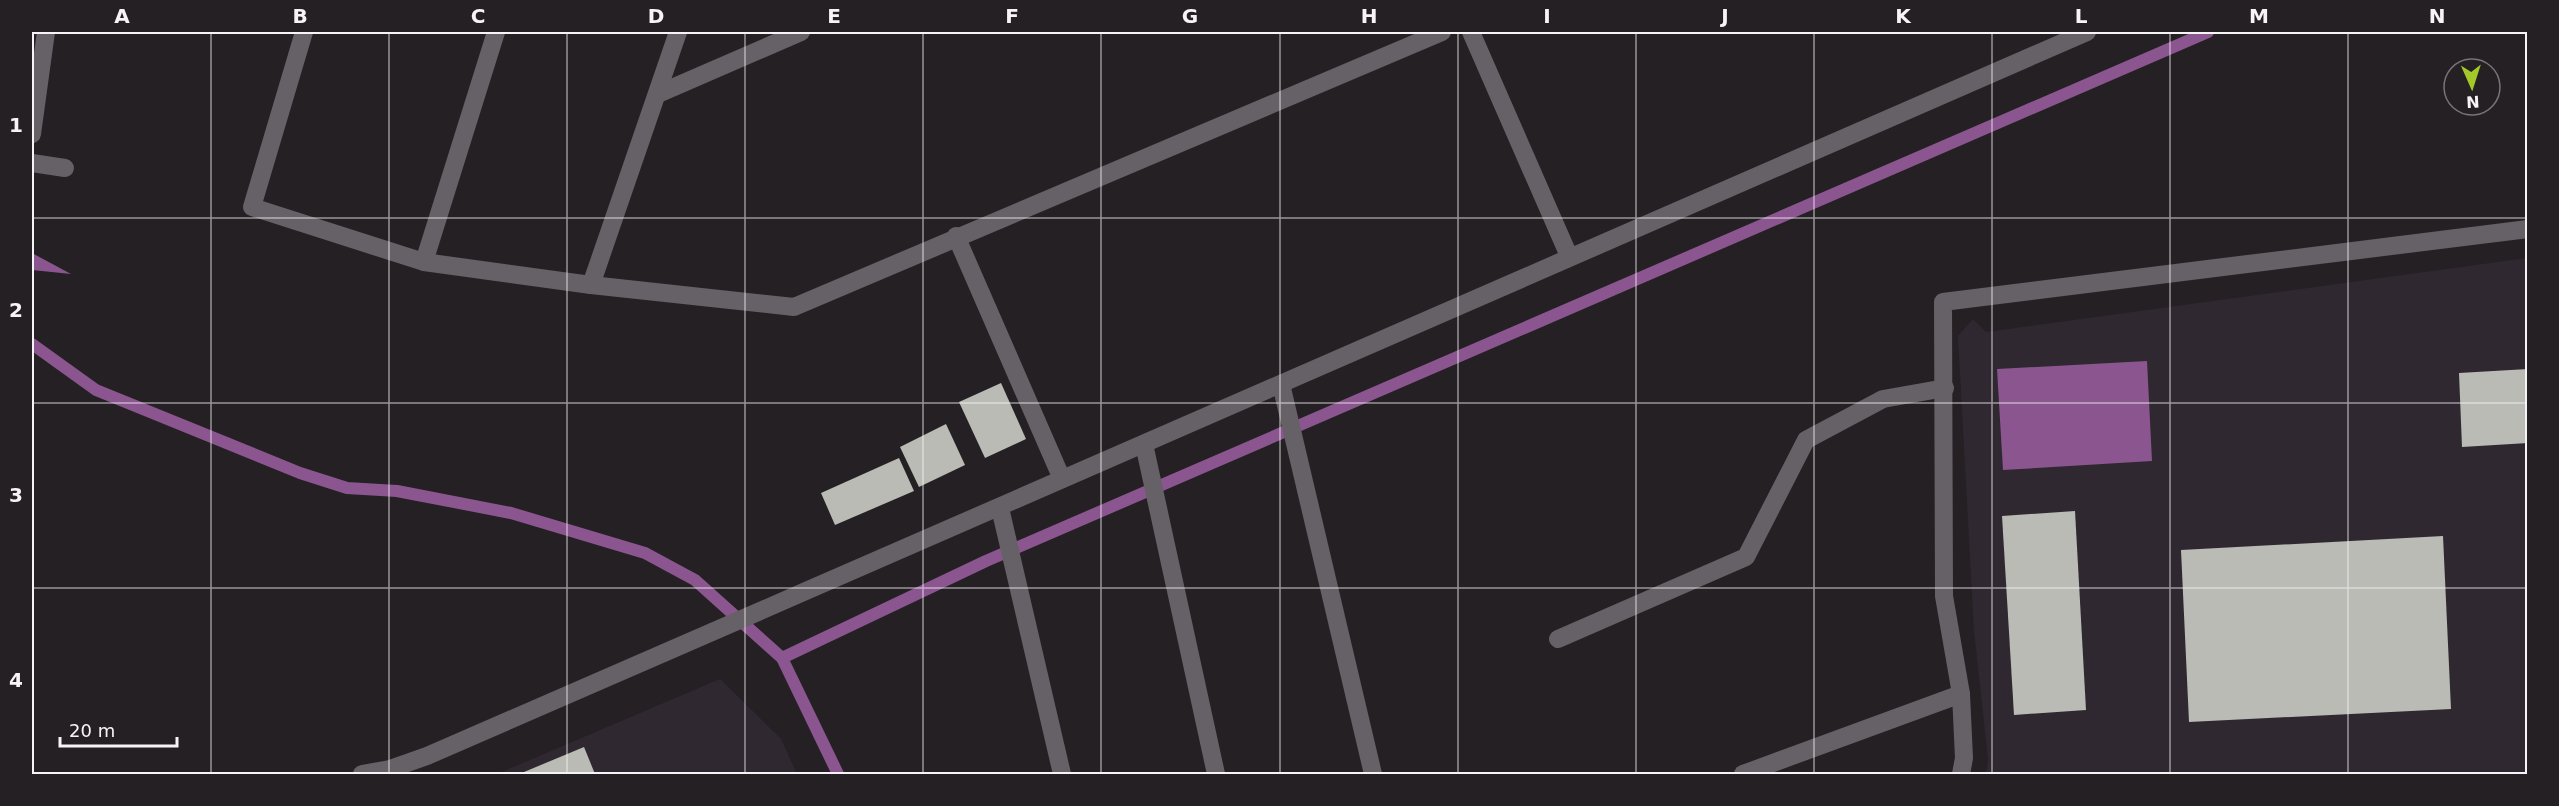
<svg xmlns="http://www.w3.org/2000/svg" width="2559" height="806" font-family="'DejaVu Sans',sans-serif">
	<rect width="100%" height="100%" fill="#242024"/>
	<!-- built -->
	<g fill="#302831">
		<polygon points="2527,258 2527,774 1986,774 1988,759 1974,631 1958,336 1973,319 1986,332"/>
		<polygon points="720,679 781,739 797,774 497,774"/>
	</g>
	<!-- water -->
	<g fill="#8b558f">
		<polygon points="32,253 71,274 32,270"/>
		<polygon points="2147,361 2152,461 2003,470 1997,369"/>
	</g>
	<g fill="none" stroke-linecap="round" stroke-linejoin="round">
		<!-- stream -->
		<g stroke="#8b558f" stroke-width="12">
			<polyline points="32,344 96,390 300,473 347,488 397,491 511,513 645,553 695,580 782,658 838,774"/>
			<polyline points="782,658 986,561 2208,32"/>
		</g>
	</g>
	<!-- building -->
	<g fill="#b9bbb4">
		<polygon points="2528,369 2528,443 2462,447 2459,373"/>
		<polygon points="1001,383 1026,439 985,458 959,402"/>
		<polygon points="946,424 965,465 919,487 900,447"/>
		<polygon points="899,458 914,491 835,525 821,493"/>
		<polygon points="2075,511 2086,710 2014,715 2002,516"/>
		<polygon points="2443,536 2451,709 2189,722 2181,550"/>
		<polygon points="584,747 595,774 525,774 524,772"/>
	</g>
	<g fill="none" stroke-linecap="round" stroke-linejoin="round">
		<!-- minor -->
		<g stroke="#666166" stroke-width="18">
			<polyline points="304,32 252,207 424,262 591,285 794,307 1442,32"/>
			<polyline points="1471,32 1569,256"/>
			<polyline points="658,94 801,32"/>
			<polyline points="32,134 46,32"/>
			<polyline points="32,163 65,168"/>
			<polyline points="956,236 1062,479"/>
			<polyline points="424,262 496,32"/>
			<polyline points="591,285 678,32"/>
			<polyline points="1281,384 1373,774"/>
			<polyline points="1144,444 1216,774"/>
			<polyline points="1000,508 1062,774"/>
			<polyline points="1558,639 1746,557 1806,440 1883,399 1945,388"/>
			<polyline points="1743,774 1961,694"/>
			<polyline points="1961,774 1964,758 1961,694 1944,596 1943,302 2528,229"/>
		</g>
		<!-- tertiary -->
		<path stroke="#666166" stroke-width="18" d="M 362,774 L 390,769 L 427,756 C 981,516 1533,271 2087,32"/>
	</g>
	<!-- grid -->
	<path fill="none" stroke="#f7f4f7" stroke-width="1.5" stroke-opacity="0.55" d="M 211,32 L 211,774M 389,32 L 389,774M 567,32 L 567,774M 745,32 L 745,774M 923,32 L 923,774M 1101,32 L 1101,774M 1280,32 L 1280,774M 1458,32 L 1458,774M 1636,32 L 1636,774M 1814,32 L 1814,774M 1992,32 L 1992,774M 2170,32 L 2170,774M 2348,32 L 2348,774M 32,218 L 2528,218M 32,403 L 2528,403M 32,588 L 2528,588"/>
	<!-- border -->
	<rect width="2559" height="806" fill="none" stroke="#242024" stroke-width="66"/>
	<!-- north arrow -->
	<g transform="translate(2472 87) rotate(177)"><circle r="28" fill="#242024" stroke="#787578" stroke-width="1.5"/>
	<path d="M0-4.5L10 22L0 15L-10 22Z" fill="#a2c929"/>
	<text y="-9" font-size="16" font-weight="bold" text-anchor="middle" fill="#f7f4f7">N</text>
	</g>
	<!-- scale -->
	<path d="M60 737v9h117v-9" fill="none" stroke="#f7f4f7" stroke-width="3"/>
	<text x="69" y="737" font-size="18" fill="#f7f4f7" stroke="#242024" stroke-width="4.5" paint-order="stroke">20 m</text>
	<rect x="33" y="33" width="2493" height="740" fill="none" stroke="#f7f4f7" stroke-width="2"/>
	<g font-size="20" text-anchor="middle" font-weight="bold" fill="#f7f4f7">
		<text x="122" y="23">A</text>
		<text x="300" y="23">B</text>
		<text x="478" y="23">C</text>
		<text x="656" y="23">D</text>
		<text x="834" y="23">E</text>
		<text x="1012" y="23">F</text>
		<text x="1190" y="23">G</text>
		<text x="1369" y="23">H</text>
		<text x="1547" y="23">I</text>
		<text x="1725" y="23">J</text>
		<text x="1903" y="23">K</text>
		<text x="2081" y="23">L</text>
		<text x="2259" y="23">M</text>
		<text x="2437" y="23">N</text>
		<text x="16" y="132">1</text>
		<text x="16" y="317">2</text>
		<text x="16" y="502">3</text>
		<text x="16" y="687">4</text>
	</g>
</svg>
